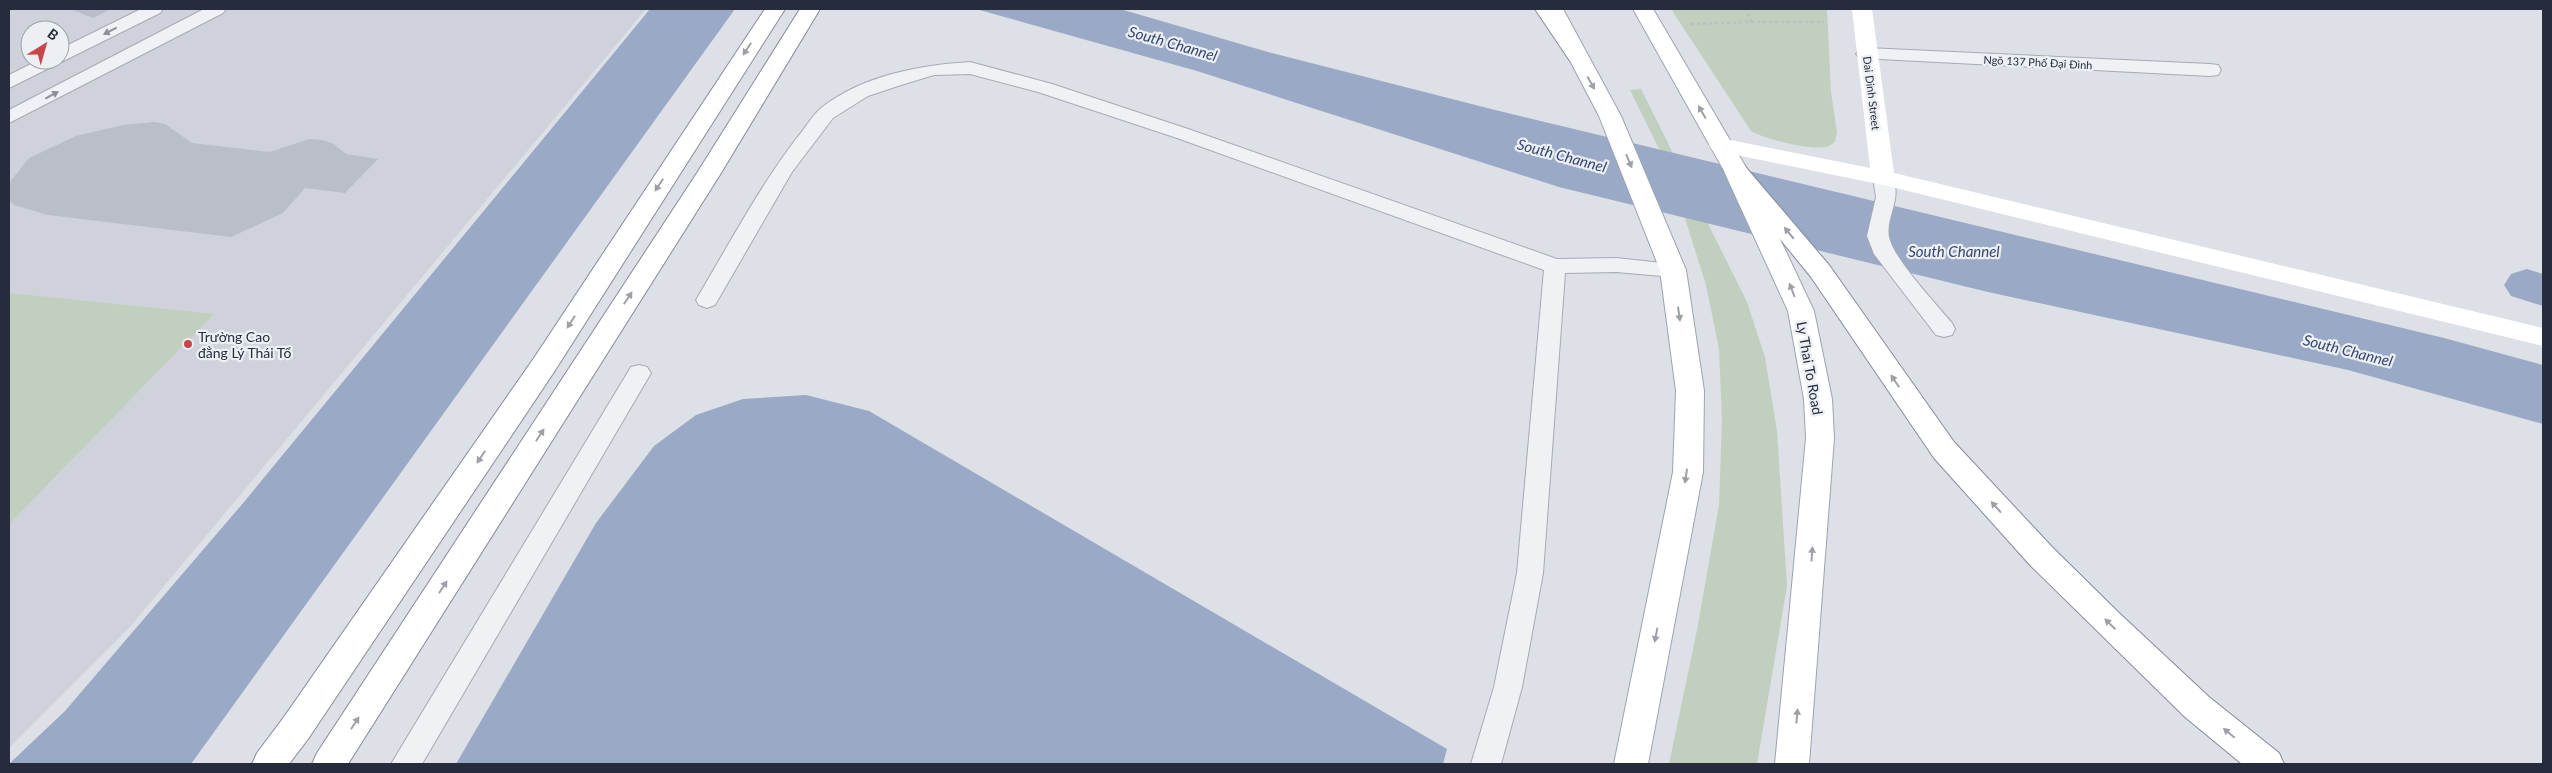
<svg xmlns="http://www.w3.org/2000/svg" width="2552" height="773" font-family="Lato,sans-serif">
	<rect width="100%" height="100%" fill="#dde0e6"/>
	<!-- built -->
	<path fill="#cfd2db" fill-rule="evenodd" d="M 9,9 L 646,9 L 129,628 L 9,748 ZM 30,30 L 60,30 L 60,60 L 30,60 Z"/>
	<!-- green -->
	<g fill="#c1d0be">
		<path d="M 1671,9 L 1827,9 L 1831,92 L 1837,133 L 1835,141 C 1833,143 1832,145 1829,146 C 1816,152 1763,139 1751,131 Z"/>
		<polygon points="1641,89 1747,302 1765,357 1777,431 1787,586 1757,764 1669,764 1697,630 1719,505 1722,420 1719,349 1706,285 1677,193 1667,165 1630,90"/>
		<polygon points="9,293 214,314 9,524"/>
	</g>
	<!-- water -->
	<g fill="#99a9c6">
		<polygon points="650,9 735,9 191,764 9,764 65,711 244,502"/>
		<polygon points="976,9 1120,9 1268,52 1495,110 2444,338 2543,365 2543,424 2348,370 1988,292 1559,187 1197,71"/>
		<polygon points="806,395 869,411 1447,749 1443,764 456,764 596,523 654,446 696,415 743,399"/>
	</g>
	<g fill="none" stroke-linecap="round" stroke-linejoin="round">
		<!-- canal -->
		<polygon fill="#99a9c6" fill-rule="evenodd" points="2527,269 2543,274 2543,306 2511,296 2504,285 2511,274"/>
	</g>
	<!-- building -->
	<g fill="#babec9">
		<polygon points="70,9 111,9 93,18"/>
		<polygon points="154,122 165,124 192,143 270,152 309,139 323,140 334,144 346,154 378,159 345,193 305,188 283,213 231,237 48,215 14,205 9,200 9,183 29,158 76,136 123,125"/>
	</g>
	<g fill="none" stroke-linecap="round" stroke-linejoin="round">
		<!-- lane casing -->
		<g stroke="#a6aab3" stroke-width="2">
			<g id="lane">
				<polygon points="141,9 163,9 160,13 9,88 9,75 39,60 60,60 60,49"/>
				<polygon points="204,9 226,9 223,13 9,123 9,110"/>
				<path d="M 970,62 L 1052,84 L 1191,130 L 1557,259 L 1616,258 L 1681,265 L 1684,270 L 1681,275 L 1673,277 L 1616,272 L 1565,273 L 1543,573 L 1522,687 L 1501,764 L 1471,764 L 1494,687 L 1517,573 L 1544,270 L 1177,138 L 1038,92 L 970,74 L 934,75 L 901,85 L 868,96 L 833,118 L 792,172 L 715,305 L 707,308 L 699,305 L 696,300 C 728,246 758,189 796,139 C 804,130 811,117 820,109 C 860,76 920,65 970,62 Z"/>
				<path d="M 1883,172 L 1890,174 C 1905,196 1885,216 1889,237 C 1893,258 1937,305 1952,323 L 1955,329 L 1952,335 L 1944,337 L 1936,335 L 1874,254 L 1867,236 L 1876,197 L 1873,178 L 1876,174 Z"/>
				<polygon points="639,365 647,367 651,373 422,764 391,764 631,367"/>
			</g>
		</g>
		<!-- street casing -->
		<g stroke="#a6aab3" stroke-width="2">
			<polygon id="street" points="1867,48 2210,64 2218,65 2221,70 2218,75 2210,76 1860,58 1856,54 1860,50"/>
		</g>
		<!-- primary casing -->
		<g stroke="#9da3b2" stroke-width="2">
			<g id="primary">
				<polygon points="1543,9 1563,9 1621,116 1686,270 1704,391 1703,472 1648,764 1614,764 1673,472 1676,391 1660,270 1599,116"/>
				<polygon points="1633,9 1653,9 1747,169 1814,311 1832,399 1834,438 1809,764 1775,764 1806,438 1804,399 1788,311 1723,169"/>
			</g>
		</g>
		<!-- highway casing -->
		<g stroke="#858b9c" stroke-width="2">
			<g id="highway">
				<polygon points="765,9 785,9 554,372 308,739 289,764 252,764 257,753 284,717 534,358"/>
				<polygon points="800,9 820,9 721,173 348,764 312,764 317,753 697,173"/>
				<polygon points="1535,9 1555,9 1588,57 1584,61 1577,63 1570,61"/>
				<polygon points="1735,162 1743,164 1829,265 1954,442 2052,547 2118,612 2209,697 2279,753 2284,764 2242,764 2185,717 2030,565 1934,458 1811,277 1723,169 1727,164"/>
			</g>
		</g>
		<!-- path -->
		<g stroke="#bbbec5" stroke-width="2.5" stroke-dasharray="3 3" stroke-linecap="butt">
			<polyline points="1751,22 1824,22"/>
			<polyline points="1691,24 1751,22 1746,9"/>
		</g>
		<!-- lane -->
		<use href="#lane" fill="#eff1f5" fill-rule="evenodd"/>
		<!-- street -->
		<use href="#street" fill="#eff1f5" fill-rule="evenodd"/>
		<!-- secondary -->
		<polygon fill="#fff" fill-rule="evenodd" points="1852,9 1872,9 1894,173 2543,328 2543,346 1883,185 1712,150 1709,145 1712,140 1720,138 1870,168"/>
		<!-- primary -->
		<use href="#primary" fill="#fff" fill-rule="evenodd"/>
		<!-- highway -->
		<use href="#highway" fill="#fff" fill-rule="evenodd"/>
	</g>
	<!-- one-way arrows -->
	<defs><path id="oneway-solid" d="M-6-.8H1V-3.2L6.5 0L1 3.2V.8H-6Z" transform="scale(1.25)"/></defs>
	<g fill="#8b8e98">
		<use href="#oneway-solid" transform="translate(110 31) rotate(153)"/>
		<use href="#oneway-solid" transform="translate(52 95) rotate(-28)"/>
	</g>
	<g fill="#9ea0a7">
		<use href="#oneway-solid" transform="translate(747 49) rotate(123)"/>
		<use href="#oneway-solid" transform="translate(1591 83) rotate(61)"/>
		<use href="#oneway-solid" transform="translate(1702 112) rotate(-120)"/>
		<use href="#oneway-solid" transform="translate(1629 161) rotate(67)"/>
		<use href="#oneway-solid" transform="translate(659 185) rotate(123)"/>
		<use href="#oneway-solid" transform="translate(1789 233) rotate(-130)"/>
		<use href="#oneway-solid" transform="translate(1792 290) rotate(-111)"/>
		<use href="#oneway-solid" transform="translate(628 298) rotate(-57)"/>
		<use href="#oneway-solid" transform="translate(1679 314) rotate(82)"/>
		<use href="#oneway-solid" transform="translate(571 322) rotate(123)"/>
		<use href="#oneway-solid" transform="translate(1895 381) rotate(-124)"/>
		<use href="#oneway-solid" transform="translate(540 435) rotate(-57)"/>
		<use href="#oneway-solid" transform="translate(481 457) rotate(124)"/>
		<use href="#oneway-solid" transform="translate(1686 476) rotate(98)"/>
		<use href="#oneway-solid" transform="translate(1996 507) rotate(-132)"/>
		<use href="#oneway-solid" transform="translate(1812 554) rotate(-86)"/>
		<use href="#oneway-solid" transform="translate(443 587) rotate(-57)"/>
		<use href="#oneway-solid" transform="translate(2110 624) rotate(-136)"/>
		<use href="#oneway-solid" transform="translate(1656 635) rotate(101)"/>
		<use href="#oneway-solid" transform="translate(1797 716) rotate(-85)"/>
		<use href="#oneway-solid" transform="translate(355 723) rotate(-57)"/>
		<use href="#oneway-solid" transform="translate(2229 733) rotate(-140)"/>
	</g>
	<!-- markers -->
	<circle fill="#c94548" stroke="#eceff4" stroke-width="2" cx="188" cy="344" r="5"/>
	<g text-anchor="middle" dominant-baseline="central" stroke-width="4.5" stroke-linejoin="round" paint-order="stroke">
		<!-- far-street labels -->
		<g font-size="11" fill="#272c3c" stroke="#eceff4">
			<text transform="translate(2038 62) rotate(3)">Ngõ 137 Phố Đại Đình</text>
			<text transform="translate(1872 93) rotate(83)">Dai Dinh Street</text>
		</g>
		<!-- poi labels -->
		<g font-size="14" fill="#272c3c" stroke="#eceff4" text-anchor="start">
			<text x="198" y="336">Trường Cao<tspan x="198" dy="16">đẳng Lý Thái Tổ</tspan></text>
		</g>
		<!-- street labels -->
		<g font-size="14" fill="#272c3c" stroke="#eceff4">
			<text transform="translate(1810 368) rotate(80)">Ly Thai To Road</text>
		</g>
		<!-- water labels -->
		<g font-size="15" font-style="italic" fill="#33466f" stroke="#eceff4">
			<text transform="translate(1173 43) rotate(16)">South Channel</text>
			<text transform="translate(1562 155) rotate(15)">South Channel</text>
			<text x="1954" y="251">South Channel</text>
			<text transform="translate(2348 350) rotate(14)">South Channel</text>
		</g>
	</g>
	<!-- border -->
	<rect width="2552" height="773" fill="none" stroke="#272c3c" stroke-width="20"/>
	<!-- north arrow -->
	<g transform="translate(45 45) rotate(37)"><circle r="24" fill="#eceff4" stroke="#9da1aa"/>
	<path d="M0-4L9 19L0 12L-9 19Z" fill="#c94548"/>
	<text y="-8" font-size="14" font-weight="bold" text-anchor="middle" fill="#272c3c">B</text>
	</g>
</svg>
